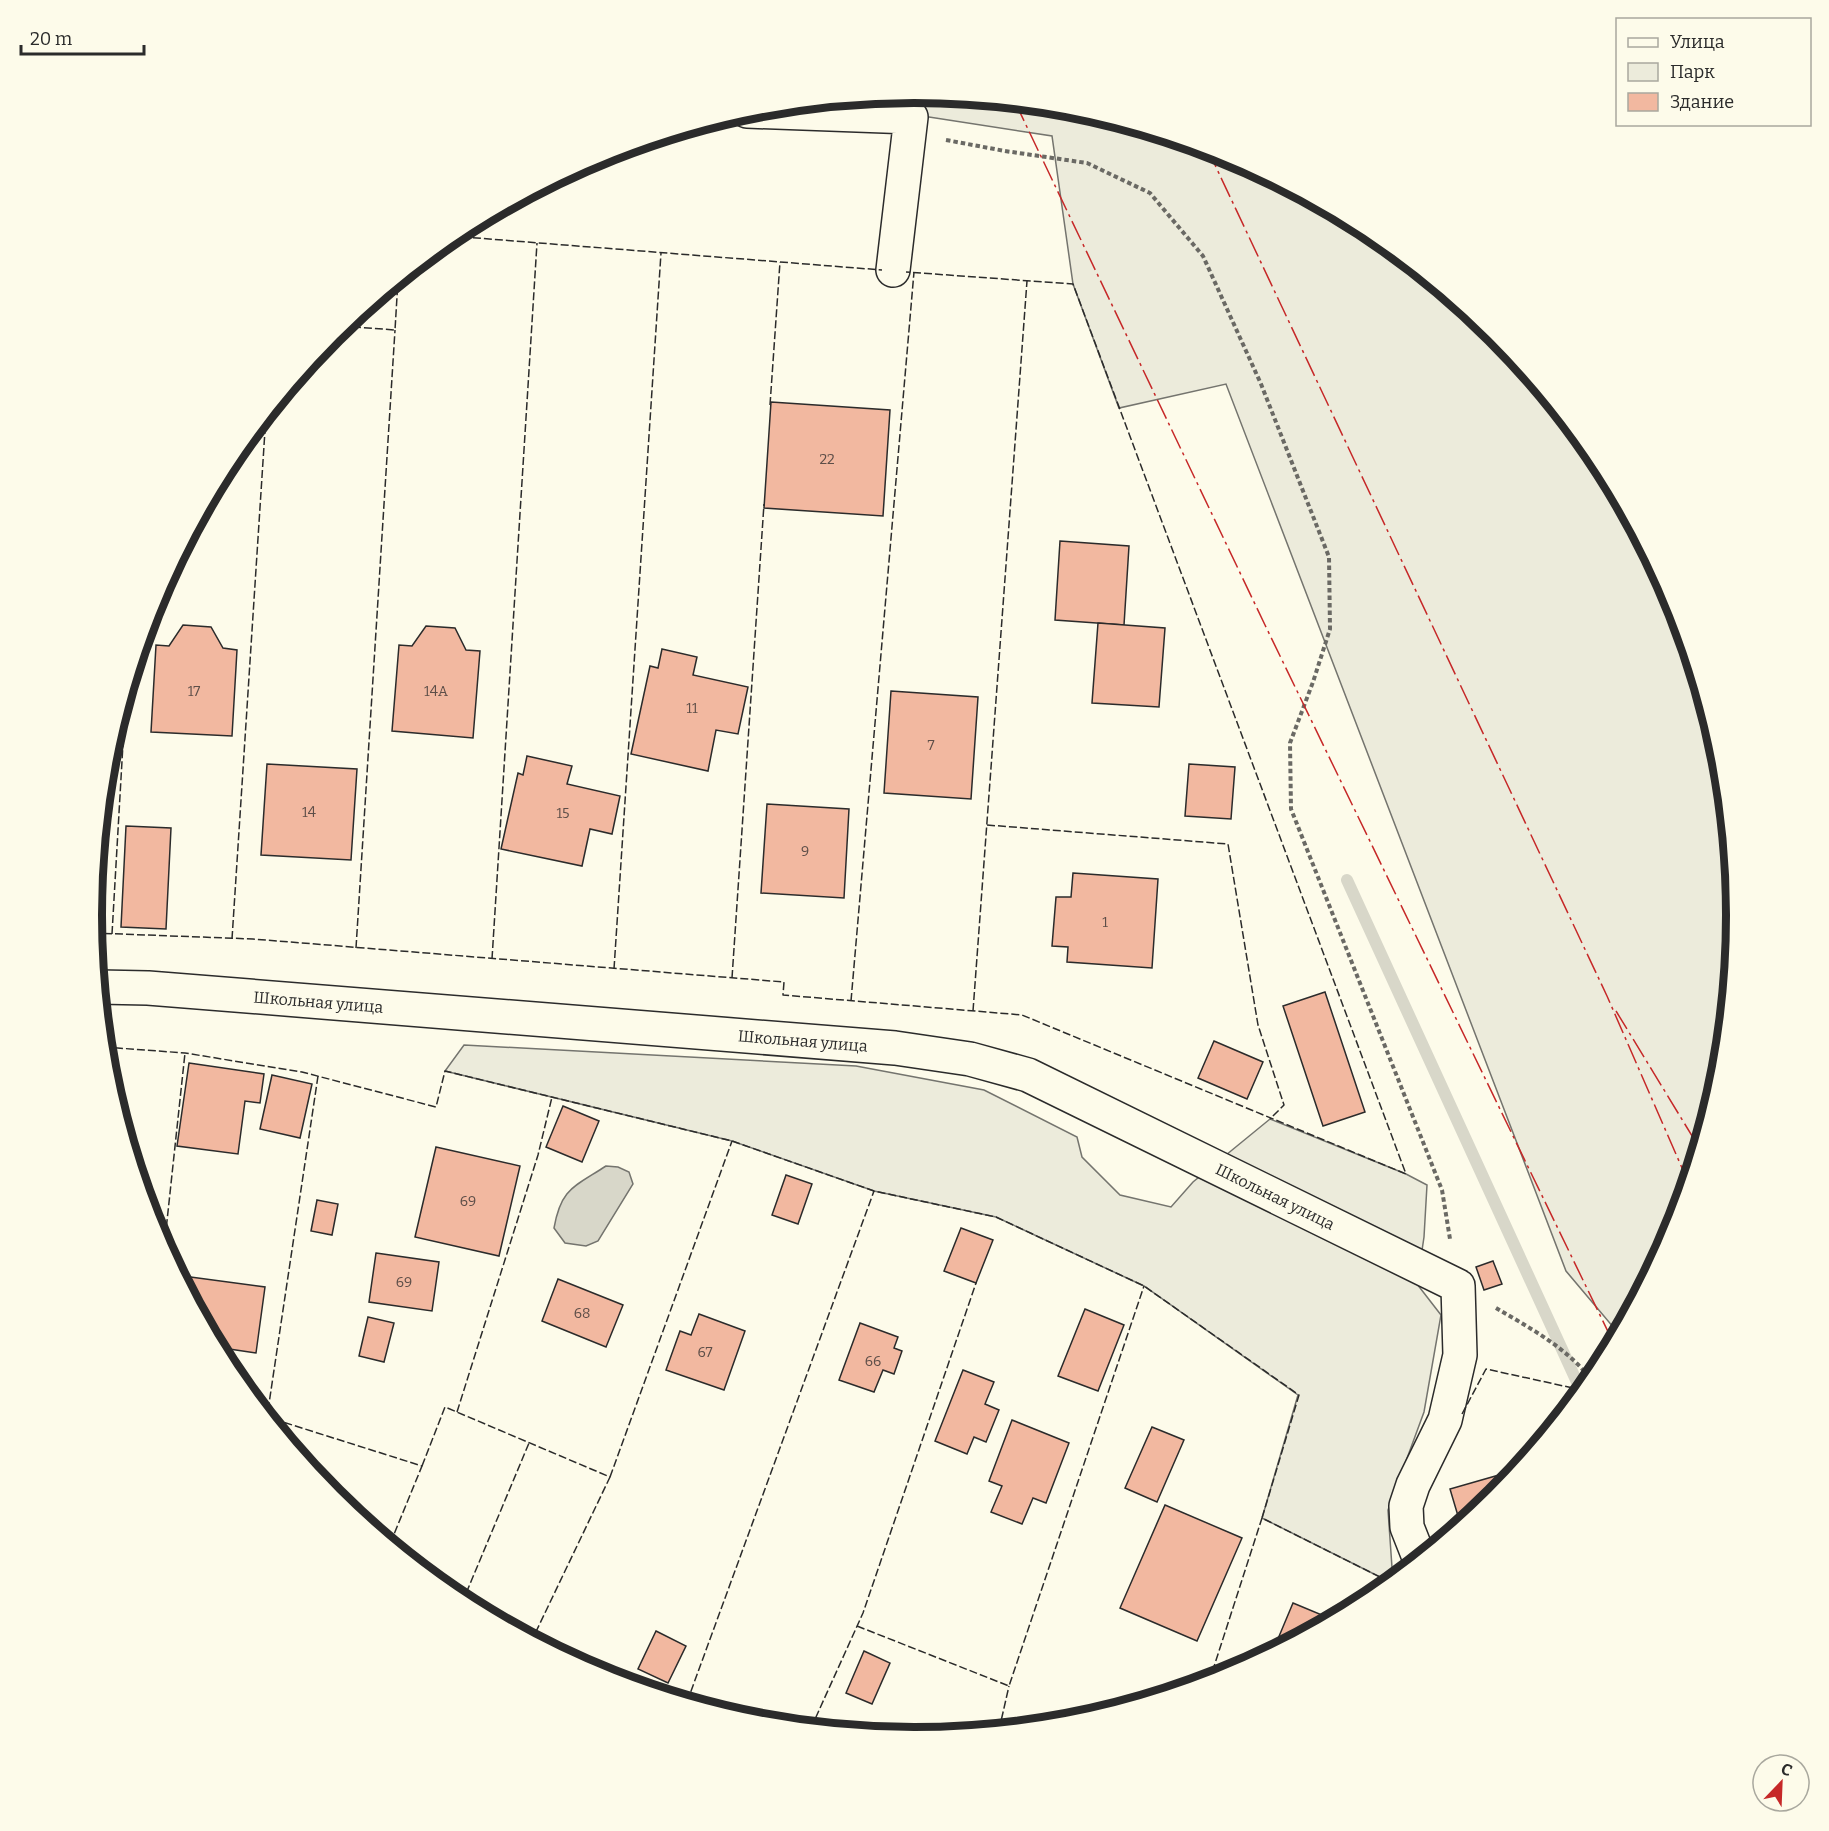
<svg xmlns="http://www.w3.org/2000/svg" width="1829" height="1831" font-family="Bitter,serif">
	<rect width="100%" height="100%" fill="#fdfbea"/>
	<!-- green -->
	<g fill="#ecebdb" stroke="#74746e" stroke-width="1.5">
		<polygon points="915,93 1075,108 1230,155 1372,231 1497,334 1599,459 1675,601 1722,755 1737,916 1722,1076 1675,1231 1619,1334 1566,1271 1226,384 1119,408 1073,284 1052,136 929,117 754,108"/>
		<polygon points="464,1045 856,1066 984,1090 1077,1137 1082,1157 1120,1195 1171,1207 1193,1182 1270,1119 1406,1174 1427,1185 1424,1237 1417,1284 1441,1315 1424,1412 1388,1510 1393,1582 1392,1583 1262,1518 1298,1395 1144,1286 996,1217 874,1191 732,1141 445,1071"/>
	</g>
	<!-- water -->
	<path fill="#d8d7c9" stroke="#74746e" stroke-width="1.5" d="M 606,1166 L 618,1167 L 629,1172 L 633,1184 L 598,1241 L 586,1246 L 565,1243 L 554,1228 C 561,1188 574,1187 606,1166 Z"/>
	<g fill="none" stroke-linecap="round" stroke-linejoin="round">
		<!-- stream -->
		<polyline stroke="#d8d7c9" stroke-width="12" points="1347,880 1582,1393"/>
	</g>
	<!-- building -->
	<g fill="#f2b8a0" stroke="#2b2b2b" stroke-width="1.5">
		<polygon points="771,402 890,410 883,516 764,508"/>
		<polygon points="1060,541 1129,546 1124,625 1055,620"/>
		<polygon points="1098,623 1165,628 1159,707 1092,703"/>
		<polygon points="183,625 211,627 223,648 237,650 232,736 151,732 156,645 169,646"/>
		<polygon points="426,626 455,628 466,650 480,651 473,738 392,731 399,645 412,646"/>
		<polygon points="662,649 697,657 693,675 748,687 738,734 716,730 708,771 631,754 650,666 658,668"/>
		<polygon points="891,691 978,697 971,799 884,793"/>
		<polygon points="113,737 101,915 92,914 107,755"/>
		<polygon points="527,756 572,766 567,784 620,796 612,834 590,829 582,866 501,849 518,773 523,775"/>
		<polygon points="267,764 357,769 351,860 261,855"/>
		<polygon points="1189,764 1235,767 1231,819 1185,816"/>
		<polygon points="767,804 849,809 844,898 761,893"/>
		<polygon points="126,826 171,828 166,929 121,927"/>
		<polygon points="1073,873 1158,879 1152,968 1067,962 1068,947 1052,946 1056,897 1071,897"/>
		<polygon points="1325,992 1365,1112 1323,1126 1283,1006"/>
		<polygon points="1214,1041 1263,1062 1247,1099 1198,1078"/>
		<polygon points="189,1063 264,1074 260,1103 245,1101 238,1154 177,1146"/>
		<polygon points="272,1075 312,1084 300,1138 260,1129"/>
		<polygon points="114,1099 125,1100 124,1130"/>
		<polygon points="563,1106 599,1121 582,1162 546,1147"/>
		<polygon points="436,1147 520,1166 499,1256 415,1237"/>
		<polygon points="786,1175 812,1184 798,1224 772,1215"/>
		<polygon points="317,1200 338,1204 332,1235 311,1231"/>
		<polygon points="961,1228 993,1240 976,1283 944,1271"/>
		<polygon points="376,1253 439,1262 432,1311 369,1302"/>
		<polygon points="1493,1261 1502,1284 1484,1290 1476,1267"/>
		<polygon points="183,1276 265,1287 256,1353 216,1347 182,1282"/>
		<polygon points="558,1279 623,1305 606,1347 542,1321"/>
		<polygon points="1085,1309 1124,1325 1098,1391 1058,1376"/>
		<polygon points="699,1314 745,1331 724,1390 666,1370 680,1331 691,1335"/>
		<polygon points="368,1317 394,1323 384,1362 359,1356"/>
		<polygon points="860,1323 898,1337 894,1348 902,1351 894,1374 883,1370 874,1392 839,1380"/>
		<polygon points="963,1370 994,1382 985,1404 999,1410 986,1442 974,1437 967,1454 935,1441"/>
		<polygon points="1012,1420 1069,1443 1046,1503 1033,1498 1022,1524 991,1512 1002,1486 989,1481"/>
		<polygon points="1152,1427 1184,1440 1157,1502 1125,1488"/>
		<polygon points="1520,1469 1496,1498 1461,1526 1450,1489"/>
		<polygon points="1165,1505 1242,1538 1197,1641 1120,1608"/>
		<polygon points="1293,1603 1334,1620 1272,1653"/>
		<polygon points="656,1631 686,1646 668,1683 638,1669"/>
		<polygon points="864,1651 890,1663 872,1704 846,1693"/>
	</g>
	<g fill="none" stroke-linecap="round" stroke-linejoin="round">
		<!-- minor casing -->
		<g stroke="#2b2b2b" stroke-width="36">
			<g id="minor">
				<polyline points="747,111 911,117 893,270"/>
				<path id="s1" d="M 99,987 L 148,988 L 895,1048 L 970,1059 L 1028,1075 L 1458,1286 L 1460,1355 L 1445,1420 L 1413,1485 L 1406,1506 L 1407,1527 L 1420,1560"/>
			</g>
		</g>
		<!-- path -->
		<g stroke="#6a6964" stroke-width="4" stroke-dasharray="4.5 3" stroke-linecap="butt">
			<polyline points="946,140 1005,151 1087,163 1150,193 1203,256 1261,384 1329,557 1330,629 1313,682 1290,743 1291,809 1442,1190 1450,1239"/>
			<path d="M 1496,1308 C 1530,1328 1569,1349 1592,1381"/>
		</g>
		<!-- minor -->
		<use href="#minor" stroke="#fdfbea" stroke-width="33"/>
		<!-- fence -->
		<g stroke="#2b2b2b" stroke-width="1.5" stroke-dasharray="8 3" stroke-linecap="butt">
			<polyline points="451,236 882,270"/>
			<polyline points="342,326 395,330 398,280"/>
			<polyline points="770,405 780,262"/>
			<polyline points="987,825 1228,844 1258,1025 1284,1105 1270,1119"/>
			<polyline points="93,933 253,939 784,982 783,995 1022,1015 1406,1174 1073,284 906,272"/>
			<polyline points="112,934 126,692"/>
			<polyline points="232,939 266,415"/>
			<polyline points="356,948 395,330"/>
			<polyline points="492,959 537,243"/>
			<polyline points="614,969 661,253"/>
			<polyline points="732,978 764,504"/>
			<polyline points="851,1001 914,272"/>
			<polyline points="973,1011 1027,281"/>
			<polyline points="104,1047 185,1053 302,1072 436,1107 445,1071 732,1141 874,1191 996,1217 1144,1286 1299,1395 1262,1518 1392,1583"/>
			<polyline points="318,1076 267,1417 422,1466 390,1544"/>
			<polyline points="164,1249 185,1053"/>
			<polyline points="457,1412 538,1155 552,1097"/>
			<polyline points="1462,1414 1486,1369 1573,1388 1577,1399"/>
			<polyline points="422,1466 445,1407 610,1477 532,1640"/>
			<polyline points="610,1477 732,1141"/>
			<polyline points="462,1603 529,1443"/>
			<polyline points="857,1626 1009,1686 1144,1286"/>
			<polyline points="1209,1682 1262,1518"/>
			<polyline points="687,1702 874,1191"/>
			<polyline points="811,1728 863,1613 976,1283"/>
			<polyline points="999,1730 1009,1686"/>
		</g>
		<!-- power -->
		<g stroke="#c62828" stroke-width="1.5" stroke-dasharray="21 4.5 3 4.5" stroke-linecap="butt">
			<polyline points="1015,102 1265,625 1614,1344"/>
			<polyline points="1207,148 1607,996 1689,1184"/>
			<polyline points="1616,1011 1700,1149"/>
		</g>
	</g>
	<g text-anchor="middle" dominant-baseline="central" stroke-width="4.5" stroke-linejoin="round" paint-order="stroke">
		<!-- number labels -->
		<g font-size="14" fill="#5d4e48">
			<text x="827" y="459">22</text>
			<text x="194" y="691">17</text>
			<text x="436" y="691">14А</text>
			<text x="692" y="708">11</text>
			<text x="931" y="745">7</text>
			<text x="309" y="812">14</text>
			<text x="563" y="813">15</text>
			<text x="805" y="851">9</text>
			<text x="1105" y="922">1</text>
			<text x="468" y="1201">69</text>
			<text x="404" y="1282">69</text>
			<text x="582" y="1313">68</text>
			<text x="705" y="1352">67</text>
			<text x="873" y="1361">66</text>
		</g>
		<!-- street labels -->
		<g font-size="16" fill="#2b2b2b" stroke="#fdfbea">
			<text stroke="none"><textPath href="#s1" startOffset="220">Школьная улица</textPath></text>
			<text stroke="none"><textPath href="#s1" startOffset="706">Школьная улица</textPath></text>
			<text stroke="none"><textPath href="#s1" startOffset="1210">Школьная улица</textPath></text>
		</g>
	</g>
	<!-- crop -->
	<path d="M0 0H1829V1831H0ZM102 915a812 812 0 1 1 1624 0a812 812 0 1 1-1624 0Z" fill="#fdfbea" fill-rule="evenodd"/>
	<path fill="none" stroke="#2b2b2b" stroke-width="8" d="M102 915a812 812 0 1 1 1624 0a812 812 0 1 1-1624 0Z"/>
	<!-- legend -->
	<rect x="1616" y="18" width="195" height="108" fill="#fdfbea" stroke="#a9a89e" stroke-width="1.5"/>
	<rect x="1628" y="38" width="30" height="9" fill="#fdfbea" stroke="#a9a89e" stroke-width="1.5"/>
	<text x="1670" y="48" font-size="18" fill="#2b2b2b">Улица</text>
	<rect x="1628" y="63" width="30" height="18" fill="#ecebdb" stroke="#a9a89e" stroke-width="1.5"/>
	<text x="1670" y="78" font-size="18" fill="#2b2b2b">Парк</text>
	<rect x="1628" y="93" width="30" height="18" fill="#f2b8a0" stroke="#a9a89e" stroke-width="1.5"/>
	<text x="1670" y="108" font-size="18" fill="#2b2b2b">Здание</text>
	<!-- north arrow -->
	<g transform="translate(1781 1783) rotate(23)"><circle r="28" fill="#fdfbea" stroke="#a9a89e" stroke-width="1.5"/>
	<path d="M0-4.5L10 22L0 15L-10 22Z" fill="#c62828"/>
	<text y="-9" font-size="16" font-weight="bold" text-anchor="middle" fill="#2b2b2b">С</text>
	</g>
	<!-- scale -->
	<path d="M21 45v9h123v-9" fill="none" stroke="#2b2b2b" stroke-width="3"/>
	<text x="30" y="45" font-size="18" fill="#2b2b2b" stroke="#fdfbea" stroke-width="4.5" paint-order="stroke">20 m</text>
</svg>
